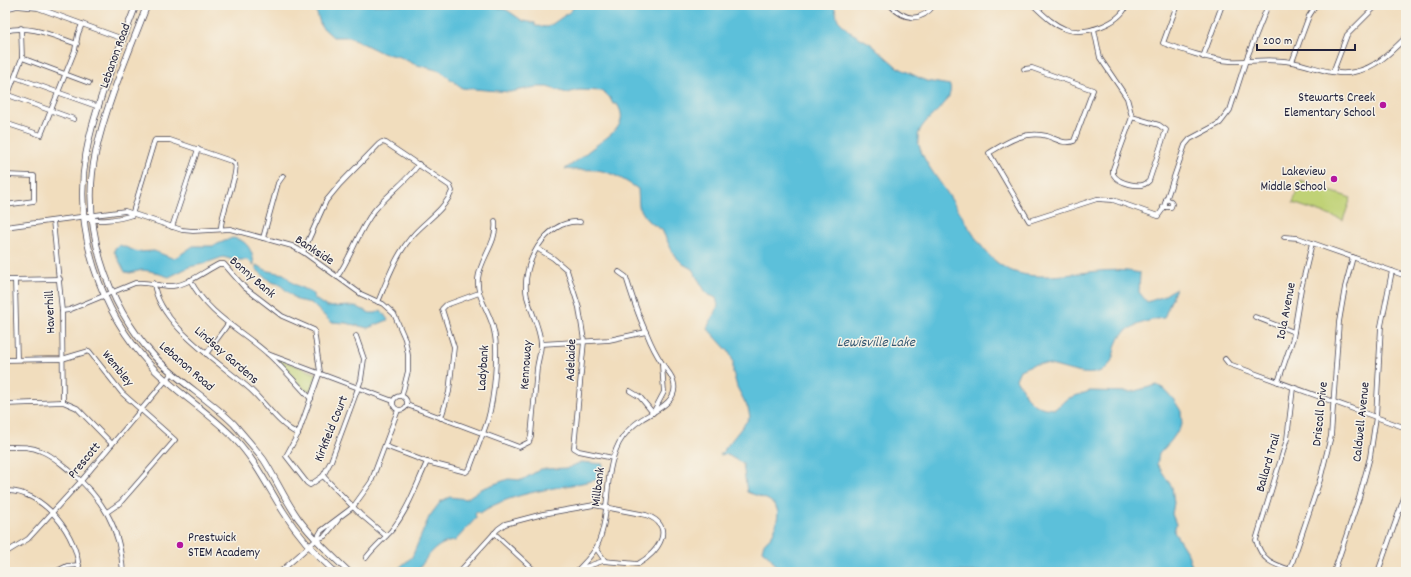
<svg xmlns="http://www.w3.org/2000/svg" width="1411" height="577" font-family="Dekko,sans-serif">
	<rect width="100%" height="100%" fill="#f7f3e8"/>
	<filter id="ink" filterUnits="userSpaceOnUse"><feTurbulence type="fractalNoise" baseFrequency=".025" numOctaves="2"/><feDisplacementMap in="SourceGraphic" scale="8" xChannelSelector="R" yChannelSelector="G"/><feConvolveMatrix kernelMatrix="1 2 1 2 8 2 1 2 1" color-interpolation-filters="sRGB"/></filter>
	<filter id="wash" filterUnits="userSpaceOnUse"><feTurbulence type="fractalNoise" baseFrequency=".012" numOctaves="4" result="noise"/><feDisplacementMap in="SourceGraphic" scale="16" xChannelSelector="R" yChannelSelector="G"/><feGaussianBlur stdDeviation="0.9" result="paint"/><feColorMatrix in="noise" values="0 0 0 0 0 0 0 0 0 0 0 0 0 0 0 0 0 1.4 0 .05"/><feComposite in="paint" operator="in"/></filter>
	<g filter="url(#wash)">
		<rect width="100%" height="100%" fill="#f1ddbd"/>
		<!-- green -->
		<g fill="#c0d276" stroke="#717a58">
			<polygon points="1300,181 1351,198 1343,220 1293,203"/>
			<polygon points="276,358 315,373 317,375 311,390 306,391"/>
		</g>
		<!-- water -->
		<g fill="#5cc0da" stroke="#3f718a">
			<path d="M 314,5 L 487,5 L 507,10 L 523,21 L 535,23 L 535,26 L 548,27 L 571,11 L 575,5 L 834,5 L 838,20 L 850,32 L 871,44 L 897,67 L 926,81 L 950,85 C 955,107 918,118 918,138 C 918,157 942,183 951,199 C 989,258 995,284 1073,274 C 1097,271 1116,268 1140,273 L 1139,292 L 1147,302 L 1162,297 L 1176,288 L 1164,318 C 1151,319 1124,327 1118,340 C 1113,349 1115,361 1106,368 C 1086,383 1058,362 1037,364 C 1032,364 1025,368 1020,370 L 1016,379 L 1027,397 L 1035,405 L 1045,408 L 1055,409 L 1069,398 L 1090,391 L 1131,392 L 1157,385 L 1164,389 L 1174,400 L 1181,411 L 1182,425 L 1171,441 L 1159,454 L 1157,464 L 1172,487 L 1174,503 L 1172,514 L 1176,524 L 1174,532 L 1188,554 L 1194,572 L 781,572 L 770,557 L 762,550 C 764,540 767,542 772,535 C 775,531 776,525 777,520 C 782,500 762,498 747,492 L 743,464 L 726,454 L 720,455 L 750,417 L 748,408 L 737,387 L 733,372 L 733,361 L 729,352 L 707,328 L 718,306 L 716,298 L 707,294 L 692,269 L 683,264 L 674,255 L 662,230 L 648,221 L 639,207 L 638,189 C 626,181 612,172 597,170 C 586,169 576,171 565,169 C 577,162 586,152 598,144 C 611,134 630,124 617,104 L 613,104 L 610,98 L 603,91 L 579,90 L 567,93 L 547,87 L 536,87 L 510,92 L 462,88 L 440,71 L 414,64 L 400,57 L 382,53 L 350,37 L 333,37 L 321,26 Z"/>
			<path d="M 232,238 C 247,239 253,251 254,265 L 247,260 L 234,260 L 223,257 L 203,264 L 189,267 L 169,277 L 150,271 L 142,270 L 130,273 L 125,272 L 114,251 L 115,248 L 120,245 L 138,252 L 154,251 L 172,258 L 177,257 L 193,246 L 213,246 Z"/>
			<polygon points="256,265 268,271 284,274 294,284 312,293 315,299 327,307 355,306 370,313 376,313 381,310 388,320 368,328 346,323 331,322 311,303 297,300 279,284 271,282 256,269"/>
			<path d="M 581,462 L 603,464 L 600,479 C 560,489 515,490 480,513 L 477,511 L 475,513 L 476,518 L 455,541 C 436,542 427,557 417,572 L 394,572 L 412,557 L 429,517 L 441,501 L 450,497 L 466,499 L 481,489 L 508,479 L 522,480 L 541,469 L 568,468 Z"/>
		</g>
	</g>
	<g filter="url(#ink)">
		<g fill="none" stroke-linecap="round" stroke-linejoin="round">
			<!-- street casing -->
			<g stroke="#413e4e" stroke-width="5.5">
				<g id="street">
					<path d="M 890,5 C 904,20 921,23 934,5"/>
					<path d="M 1033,5 C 1043,14 1052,24 1065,29 C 1085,36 1119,24 1127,5"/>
					<path d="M 1177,5 L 1163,43 C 1185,51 1207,59 1230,61 C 1251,62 1271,58 1291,62 C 1312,65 1333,77 1354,72 C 1376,68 1391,52 1406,37"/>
					<polyline points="5,9 17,6 38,8 123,39"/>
					<polyline points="1094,29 1100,58 1127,98 1132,117"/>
					<path d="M 5,31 C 30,24 53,36 77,44"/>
					<polyline points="1203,57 1222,5"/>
					<polyline points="22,58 89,83"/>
					<polyline points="1292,62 1309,16 1316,5"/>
					<path d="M 1024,69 L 1032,68 L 1093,90 L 1074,141 C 1065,145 1056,139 1047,136 C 1025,130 1007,142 989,153 L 1029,221 L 1097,199 L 1113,200 L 1158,216 L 1163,209 L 1185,145 L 1190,139 L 1220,123 L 1230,110 L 1246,60 L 1268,5"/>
					<polyline points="1333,72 1347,35 1377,5"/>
					<polyline points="15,77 99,107"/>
					<polyline points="8,95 74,119"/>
					<polyline points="5,102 22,58 21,28"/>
					<path d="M 1132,117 L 1159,125 L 1166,130 L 1149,181 C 1141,190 1118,183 1113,174 L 1113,169 Z"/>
					<polyline points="5,123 41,135 75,50 78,34 82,24"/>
					<polyline points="5,175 34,176 34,201 5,205"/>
					<polyline points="1163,207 1171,207 1172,204 1171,201 1166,199"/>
					<path d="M 132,215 L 154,142 L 155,140 L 170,140 L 231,161 L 235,164 C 239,174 221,212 221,228"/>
					<path d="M 84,218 C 98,222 118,220 132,215"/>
					<polyline points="53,221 62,311 63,402"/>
					<polyline points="5,227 125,211 182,230 193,231 230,229 292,246 303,252 361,294 383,304 394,314 405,339 408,355 408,371 402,395"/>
					<polyline points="172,227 198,149"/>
					<polyline points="1284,237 1298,238 1406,276"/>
					<polyline points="263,238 278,183 283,176"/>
					<polyline points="538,249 553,258 567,270 579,308 584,341 574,448 579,451 613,458"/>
					<path d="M 303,252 L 326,201 L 340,184 L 379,144 L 382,142 L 386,143 L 450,186 L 452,191 C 445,209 427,220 415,233 C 397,252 388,278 378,302"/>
					<path d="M 337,277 C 352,256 358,231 374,211 C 388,194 406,182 419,164"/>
					<polyline points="5,280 60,279"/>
					<polyline points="15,280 17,359"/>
					<path d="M 190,280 C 210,317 239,328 268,354 C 283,368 297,384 311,399"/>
					<path d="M 154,283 C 158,325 222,364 251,390 C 267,405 278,424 298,434"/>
					<path d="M 62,311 L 69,310 L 135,283 C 148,281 160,287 173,286 C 189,284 205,271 219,264 L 224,264 L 244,287 L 282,316 L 314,330 L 320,372 L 298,434 L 286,456 L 307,483 L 310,485 L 323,476 L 331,461 L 361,380 L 364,359 L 356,336"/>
					<polyline points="1255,317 1294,332"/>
					<polyline points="541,344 609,340 646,332"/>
					<polyline points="206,354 228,324"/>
					<polyline points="268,354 393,401"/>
					<polyline points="1225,359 1229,364 1406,428"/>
					<polyline points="5,360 62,359 89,351 122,393 175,440 120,503 107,512"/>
					<polyline points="1278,382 1293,338 1301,289 1312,243"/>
					<path d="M 1293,388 L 1287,439 L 1256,540 C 1262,563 1276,565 1297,572"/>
					<polyline points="630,391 640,397 653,413"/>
					<circle cx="400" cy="403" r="7"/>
					<polyline points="5,404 63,402 77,408 112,444"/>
					<path d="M 407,405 L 519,447 L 529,442 L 531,436 C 533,413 535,391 537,368 C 538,360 541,352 541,344 C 540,328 531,312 527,297 C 520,266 545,219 580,222"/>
					<polyline points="654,411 664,392 662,365"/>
					<polyline points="441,418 449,392 454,347 442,309 446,305 479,293"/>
					<path d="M 385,446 L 427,462 L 466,472 L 470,468 C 476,451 483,435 488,419 C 494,398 499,351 494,331 C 491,313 476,297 478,279 C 480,258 498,243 495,221"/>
					<path d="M 5,447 C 17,447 30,446 41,451 C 52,455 60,463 69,470 C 103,499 120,526 123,572"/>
					<polyline points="323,476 360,514 386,536"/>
					<path d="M 5,491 C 43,489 79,536 79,572"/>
					<polyline points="494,533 536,572"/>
					<polyline points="316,540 325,536 338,520"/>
					<polyline points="596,548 605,561"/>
					<polyline points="5,553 28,539 81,481 172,373"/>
					<path d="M 366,558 C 373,548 383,540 391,531 C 408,510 416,486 427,462"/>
					<polyline points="1290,569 1320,480 1331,436 1339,322 1345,287 1353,257"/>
					<polyline points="55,572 67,566 79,565"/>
					<polyline points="280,572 316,540 321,531 353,507 371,482 398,410"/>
					<path d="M 459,572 L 498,529 L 505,524 L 543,514 L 594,505 L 646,515 C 677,526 658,553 638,564 L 603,561 L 579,569"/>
					<path d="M 576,572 C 583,564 593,555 597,546 C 612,513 602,476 619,443 C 624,434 633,425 642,419 C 654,411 678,402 674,384 C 673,375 666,370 662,363 C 656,354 651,344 647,334 C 638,316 632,296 626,277 L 619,272"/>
					<polyline points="1334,572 1359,498 1370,457 1376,417 1381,326 1392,271"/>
					<polyline points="1378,572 1406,492"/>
				</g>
			</g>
			<!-- secondary casing -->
			<g stroke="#413e4e" stroke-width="7">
				<g id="secondary">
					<path d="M 136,5 C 118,53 95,104 86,154 C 73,230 99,311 152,367 C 177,393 209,412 235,439 C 255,460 268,487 283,511 C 297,534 315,554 335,572"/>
					<path d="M 147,5 C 129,53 107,101 96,151 C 80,223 105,303 155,357 C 179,382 209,399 234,424 C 244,436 255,448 264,460 C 276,479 285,500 298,518 C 313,538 331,555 349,572"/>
				</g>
			</g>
			<!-- street -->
			<use href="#street" stroke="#fff" stroke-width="4"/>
			<!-- secondary -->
			<use href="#secondary" stroke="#fff" stroke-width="5.5"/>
		</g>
	</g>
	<!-- markers -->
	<g fill="#b5179e" stroke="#f7f3e8" stroke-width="1.5">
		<circle cx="1383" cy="105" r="4"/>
		<circle cx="1334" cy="179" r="4"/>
		<circle cx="180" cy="545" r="4"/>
	</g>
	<g text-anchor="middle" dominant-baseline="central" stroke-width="3" stroke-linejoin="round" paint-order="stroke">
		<!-- street labels -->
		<g font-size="13" fill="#22223b" stroke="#f7f3e8">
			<text transform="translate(116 56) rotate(-70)">Lebanon Road</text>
			<text transform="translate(314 251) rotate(33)">Bankside</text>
			<text transform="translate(252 278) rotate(41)">Bonny Bank</text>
			<text transform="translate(1287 311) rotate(-79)">Iola Avenue</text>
			<text transform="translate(51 312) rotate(-92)">Haverhill</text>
			<text transform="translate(226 356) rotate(41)">Lindsay Gardens</text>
			<text transform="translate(572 360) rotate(-88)">Adelaide</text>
			<text transform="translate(527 365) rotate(-86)">Kennoway</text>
			<text transform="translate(186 367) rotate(41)">Lebanon Road</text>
			<text transform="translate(484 368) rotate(-86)">Ladybank</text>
			<text transform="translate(117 369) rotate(51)">Wembley</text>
			<text transform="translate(1321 414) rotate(-84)">Driscoll Drive</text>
			<text transform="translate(1362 422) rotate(-84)">Caldwell Avenue</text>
			<text transform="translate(332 429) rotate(-68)">Kirkfield Court</text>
			<text transform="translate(85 461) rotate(-50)">Prescott</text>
			<text transform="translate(1269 463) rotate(-74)">Ballard Trail</text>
			<text transform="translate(599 487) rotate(-83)">Millbank</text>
		</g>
		<!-- poi labels -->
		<g font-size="13" fill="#22223b" stroke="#f7f3e8" text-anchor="end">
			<text x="1375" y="98">Stewarts Creek<tspan x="1375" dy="15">Elementary School</tspan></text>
			<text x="1326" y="172">Lakeview<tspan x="1326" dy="15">Middle School</tspan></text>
			<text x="188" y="538" text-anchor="start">Prestwick<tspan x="188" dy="15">STEM Academy</tspan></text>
		</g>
		<!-- water labels -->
		<g font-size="14" font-style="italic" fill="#365973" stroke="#f7f3e8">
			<text x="876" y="343">Lewisville Lake</text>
		</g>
	</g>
	<!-- margin -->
	<rect width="1411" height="577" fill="none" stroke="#f7f3e8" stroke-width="20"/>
	<!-- scale -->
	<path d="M1257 44v6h98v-6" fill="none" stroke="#22223b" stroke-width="2"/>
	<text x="1263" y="44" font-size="12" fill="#22223b" stroke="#f7f3e8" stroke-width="3" paint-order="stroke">200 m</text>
</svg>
